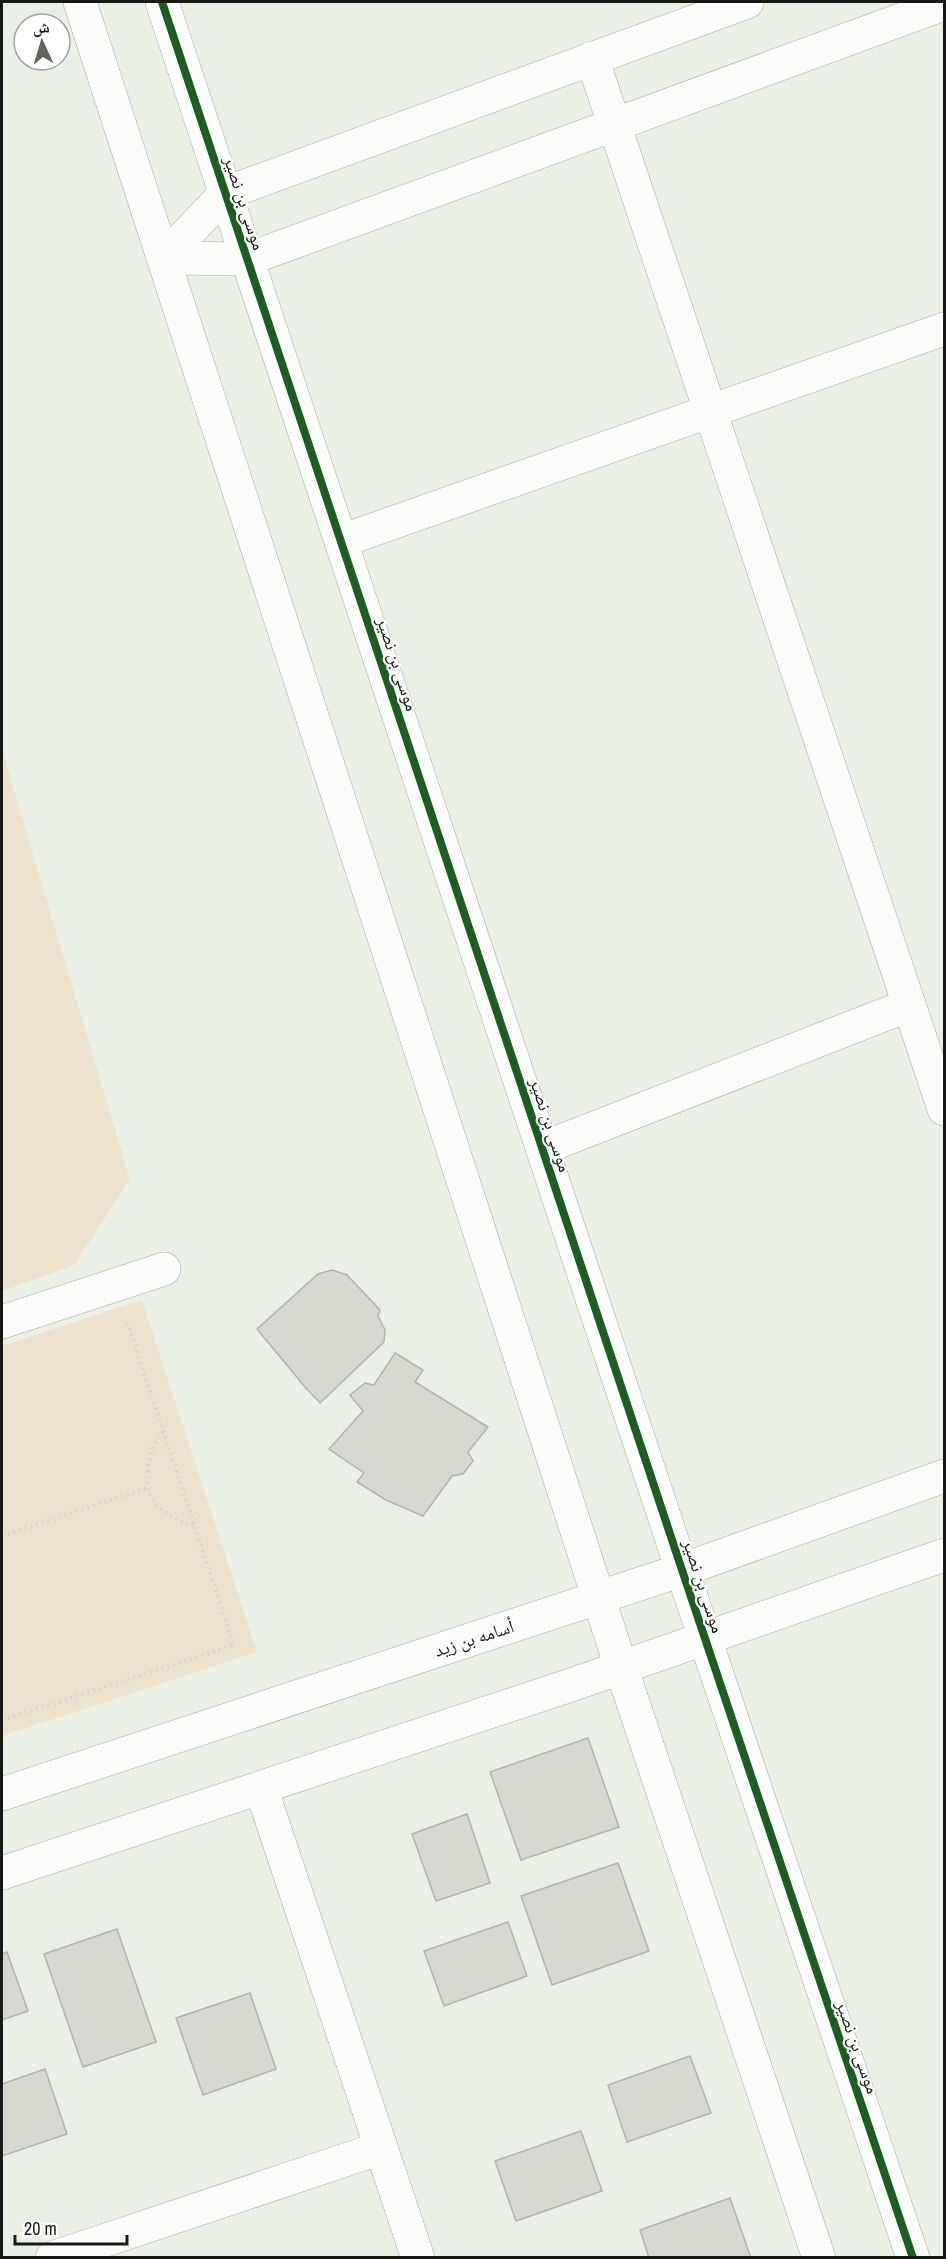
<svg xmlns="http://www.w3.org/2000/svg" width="946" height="2259" font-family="'Archivo Narrow','Noto Naskh Arabic',sans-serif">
	<rect width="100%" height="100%" fill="#ebf0e6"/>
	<!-- green -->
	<g fill="#ede2cc">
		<polygon points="2,750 130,1180 74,1265 2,1291"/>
		<polygon points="142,1300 257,1652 2,1736 2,1346"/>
	</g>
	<!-- building -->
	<g fill="#d7d8d0" stroke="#b1b3ac" stroke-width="1.5">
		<polygon points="332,1270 347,1275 380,1310 378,1316 385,1330 384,1342 320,1403 305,1387 257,1329 318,1274"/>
		<polygon points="395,1353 423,1370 415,1382 488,1427 468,1452 473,1461 463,1474 452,1476 423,1516 386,1500 357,1482 364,1473 329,1449 363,1411 350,1395 365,1383 374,1385"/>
		<polygon points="588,1738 619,1827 521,1860 490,1772"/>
		<polygon points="467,1814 490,1883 436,1901 412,1834"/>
		<polygon points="618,1863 649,1951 552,1985 521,1896"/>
		<polygon points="508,1922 527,1976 444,2006 424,1951"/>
		<polygon points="117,1929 156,2042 83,2067 44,1954"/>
		<polygon points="7,1952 28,2011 2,2020 2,1954"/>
		<polygon points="250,1993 276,2069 203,2095 176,2018"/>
		<polygon points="690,2056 711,2113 627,2142 608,2085"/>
		<polygon points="45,2069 67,2134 2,2156 2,2084"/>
		<polygon points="581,2131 602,2191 516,2221 495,2161"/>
		<polygon points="730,2198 751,2258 649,2258 640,2230"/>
	</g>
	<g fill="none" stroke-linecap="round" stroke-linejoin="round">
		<!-- street casing -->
		<g stroke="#a5a9a1" stroke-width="34">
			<g id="street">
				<polyline points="592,58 944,1109"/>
				<polyline points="341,541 944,329"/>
				<polyline points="543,1148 909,1005"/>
				<polyline points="2,1322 164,1269"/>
				<polyline points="261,1788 418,2258"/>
				<polyline points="52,2258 381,2148"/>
			</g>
		</g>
		<!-- secondary casing -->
		<g stroke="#a5a9a1" stroke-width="34">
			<g id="secondary">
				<polyline points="80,2 621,1667 819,2258"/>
				<polyline points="162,2 682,1570 913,2258"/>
				<polyline points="164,258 248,259 944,4"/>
				<polyline points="164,258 226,193 747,2"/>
				<polyline points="2,1794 682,1570 944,1476"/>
				<polyline points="2,1873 571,1685 944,1555"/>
			</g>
		</g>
		<!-- path -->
		<g stroke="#d4d5d2" stroke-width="4" stroke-dasharray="1.5 4.5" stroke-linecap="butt">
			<path d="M 163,1432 C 156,1440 153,1447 150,1457 C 138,1495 161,1516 195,1527"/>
			<polyline points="2,1536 147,1488"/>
			<polyline points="2,1720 234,1645 127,1321 125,1322"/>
		</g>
		<!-- street -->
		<use href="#street" stroke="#fcfdfb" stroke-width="33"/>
		<!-- secondary -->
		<use href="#secondary" stroke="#fcfdfb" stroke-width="33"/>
		<!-- cycleway casing -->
		<g stroke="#fff" stroke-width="11">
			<polyline id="cycleway" points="162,2 682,1570 913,2258"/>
		</g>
		<!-- cycleway -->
		<use href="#cycleway" stroke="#1b5e20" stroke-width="8"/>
	</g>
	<g text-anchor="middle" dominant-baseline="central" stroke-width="4.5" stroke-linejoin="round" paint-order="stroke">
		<!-- street labels -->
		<g font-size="18" fill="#171a14" stroke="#fff">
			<text transform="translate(245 203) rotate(72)">موسى بن نصير</text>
			<text transform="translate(398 664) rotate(72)">موسى بن نصير</text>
			<text transform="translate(551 1125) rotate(72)">موسى بن نصير</text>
			<text transform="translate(704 1586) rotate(72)">موسى بن نصير</text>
			<text transform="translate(474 1638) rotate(-18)">أسامه بن زيد</text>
			<text transform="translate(858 2047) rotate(71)">موسى بن نصير</text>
		</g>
	</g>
	<!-- border -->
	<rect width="946" height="2259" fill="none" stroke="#171a14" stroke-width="6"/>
	<!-- north arrow -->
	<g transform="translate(42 42) rotate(356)"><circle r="28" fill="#ffffff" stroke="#a2a3a1" stroke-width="1.5"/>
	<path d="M0-4.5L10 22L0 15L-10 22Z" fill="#61655e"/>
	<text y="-9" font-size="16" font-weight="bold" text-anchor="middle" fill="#171a14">ش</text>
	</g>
	<!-- scale -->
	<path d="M15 2235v9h112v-9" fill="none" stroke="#171a14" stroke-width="3"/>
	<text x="24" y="2235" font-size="18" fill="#171a14" stroke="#ffffff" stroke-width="4.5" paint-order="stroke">20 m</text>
</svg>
